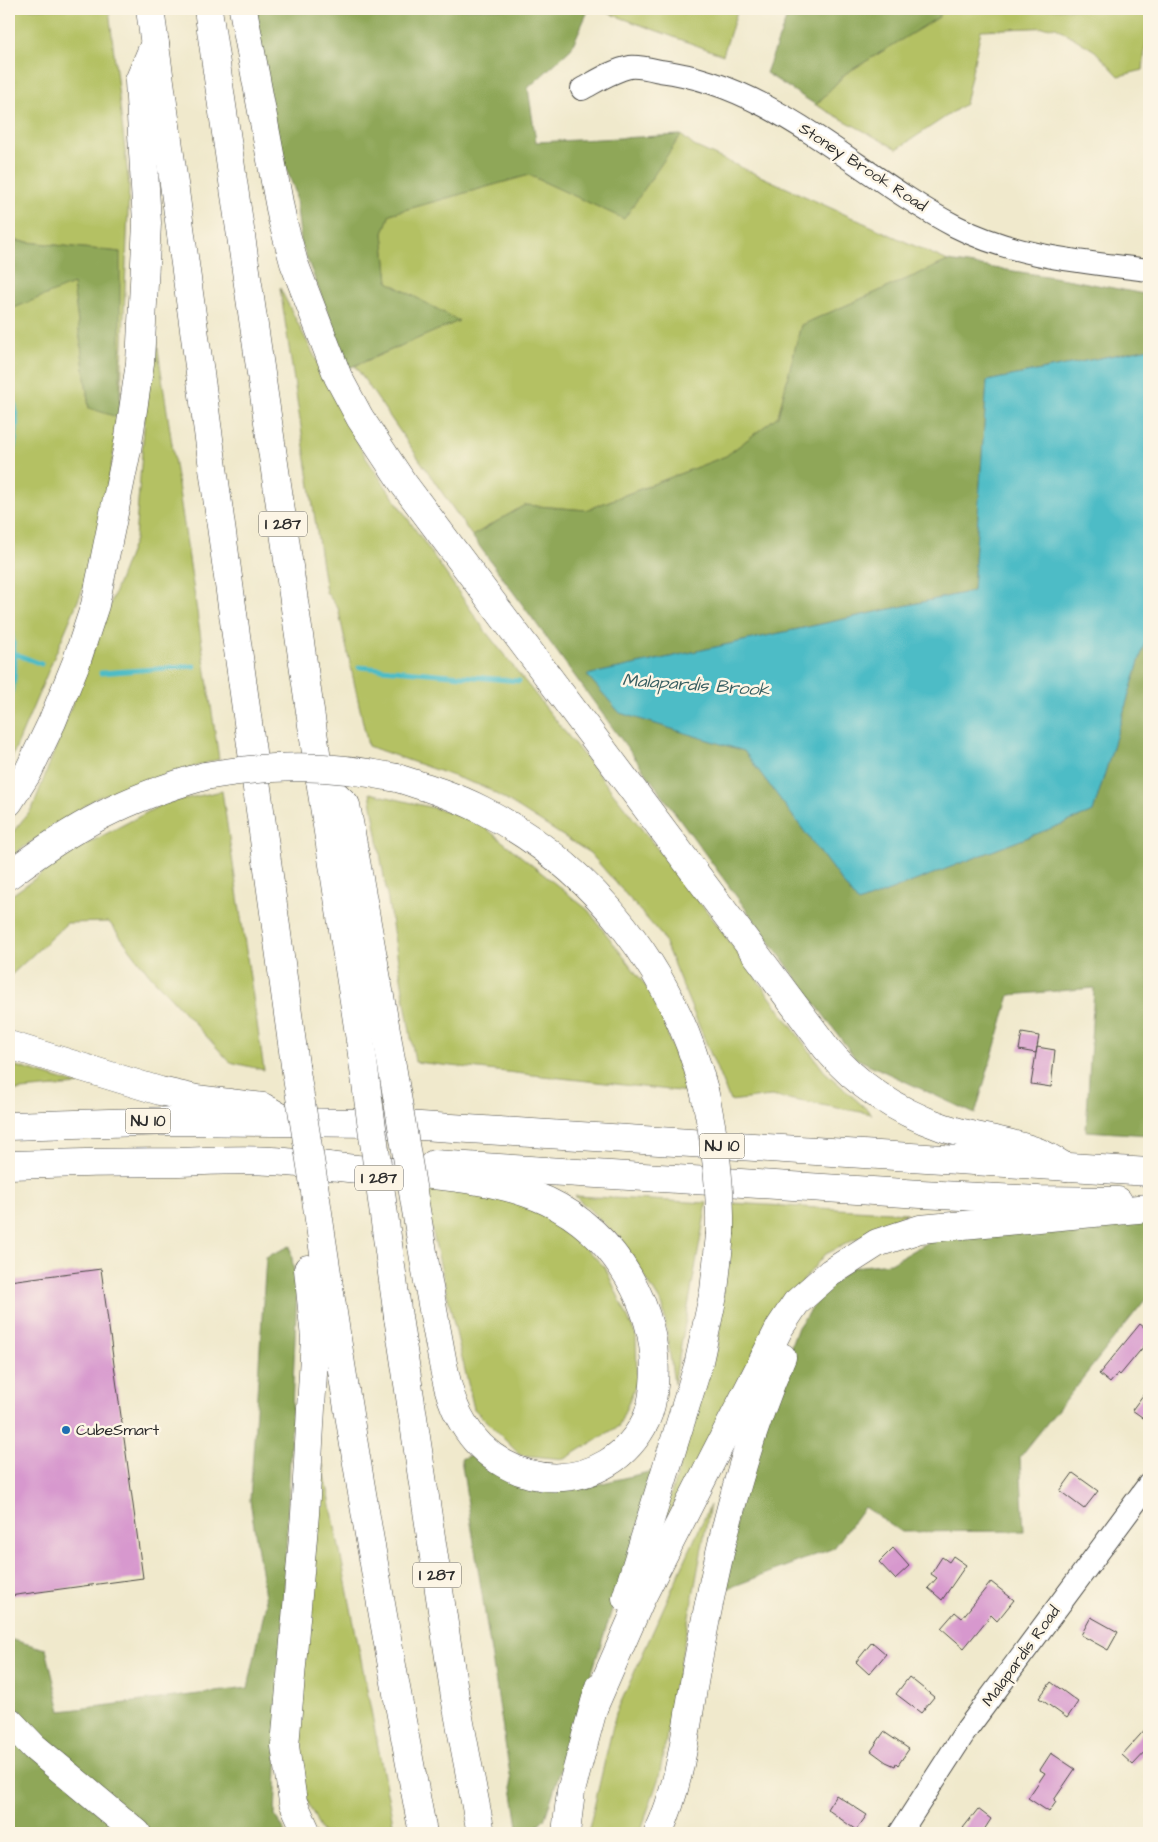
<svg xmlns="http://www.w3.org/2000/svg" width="1158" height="1842" font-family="'Architects Daughter',sans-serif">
	<rect width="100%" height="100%" fill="#fcf5e5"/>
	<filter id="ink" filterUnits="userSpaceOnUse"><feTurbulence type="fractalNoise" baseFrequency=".02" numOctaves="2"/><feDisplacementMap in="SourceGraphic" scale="10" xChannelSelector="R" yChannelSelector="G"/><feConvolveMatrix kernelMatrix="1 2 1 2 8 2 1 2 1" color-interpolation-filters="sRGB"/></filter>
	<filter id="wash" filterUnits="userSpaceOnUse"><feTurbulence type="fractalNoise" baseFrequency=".0096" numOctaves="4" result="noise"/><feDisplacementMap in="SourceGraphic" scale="20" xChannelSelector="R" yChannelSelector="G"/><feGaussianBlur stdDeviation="1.12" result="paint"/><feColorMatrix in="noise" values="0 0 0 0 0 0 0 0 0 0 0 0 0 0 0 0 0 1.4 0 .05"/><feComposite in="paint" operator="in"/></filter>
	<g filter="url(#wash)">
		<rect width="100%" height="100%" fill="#f0e9cc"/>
		<!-- green -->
		<g fill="#b4c163" stroke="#707647">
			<polygon points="9,9 109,9 129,186 120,418 93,565 9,764 9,310 73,283 89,408 120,252 9,240"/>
			<polygon points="597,9 738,9 723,55"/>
			<polygon points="942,9 1149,9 1143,70 1119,76 1095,51 1056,27 981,30 965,104 897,149 816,105 845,74 939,17"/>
			<polygon points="681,135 694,146 948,261 801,325 778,416 726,456 586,510 525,505 472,536 355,366 458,321 388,282 383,233 390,214 529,175 623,218"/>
			<polygon points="280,288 366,458 486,632 716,923 824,1071 872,1114 771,1096 730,1101 662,936 590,853 487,788 368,746 338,608 326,592"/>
			<polygon points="153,317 219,759 98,797 9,857 9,837 33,807 135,539"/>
			<polygon points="222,791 264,1070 230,1062 149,974 109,922 67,923 9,977 9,897 75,850 165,803"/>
			<polygon points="370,793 472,817 588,910 655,998 688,1092 415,1062"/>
			<polygon points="9,1064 79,1085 9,1091"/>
			<polygon points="448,1189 493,1194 551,1216 605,1267 636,1336 637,1381 619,1426 565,1459 520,1455 474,1409 423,1191"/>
			<polygon points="575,1196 707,1203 674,1384 663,1306 623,1241"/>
			<polygon points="732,1203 907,1213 824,1255 769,1323 657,1538 718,1344"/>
			<polygon points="323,1465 395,1833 322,1833 306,1798 296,1731"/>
			<polygon points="710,1505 659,1777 640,1833 588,1833 616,1713"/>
		</g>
		<!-- forest -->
		<g fill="#8fa759" stroke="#5d6942">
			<polygon points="255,9 589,9 571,49 528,88 536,142 681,135 624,219 529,175 390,214 383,233 388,282 459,321 349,368 301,243 295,191 278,148"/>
			<polygon points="790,9 942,9 939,17 845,74 816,105 766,73"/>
			<polygon points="9,240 120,252 120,418 89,408 73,284 9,310"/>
			<polygon points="948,261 1072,280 1149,295 1149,348 987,381 973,591 587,675 620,713 744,751 858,903 1093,812 1149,629 1149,1135 1086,1131 1094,988 1010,995 975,1114 855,1058 472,536 525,505 586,510 726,456 778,416 801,325"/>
			<polygon points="1149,1220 1149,1295 1020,1457 1024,1531 901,1532 864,1507 834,1548 721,1591 749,1461 798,1327 822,1293 852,1267 891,1263 945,1232"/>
			<polygon points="290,1246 297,1289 275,1816 286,1833 9,1833 9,1639 46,1649 61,1711 248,1688 266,1603 250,1500 266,1257"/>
			<polygon points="473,1454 521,1486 594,1485 657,1470 545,1818 530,1833 519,1833 518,1826 461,1459"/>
		</g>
		<!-- water -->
		<polygon fill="#4ebcc6" stroke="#3c7478" points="1149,348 1149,629 1093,812 858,903 744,751 620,713 587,675 973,591 987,381"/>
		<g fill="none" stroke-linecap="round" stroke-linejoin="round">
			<!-- stream -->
			<g stroke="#4ebcc6" stroke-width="5">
				<path d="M 9,389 C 24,414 12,453 9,481"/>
				<path d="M 9,621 C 14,646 19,673 9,698"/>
				<polyline points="9,654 16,654 41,664"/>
				<polyline points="359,667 519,681"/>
				<polyline points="101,673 194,666"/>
			</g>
		</g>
		<g id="blocks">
			<!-- building -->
			<g fill="#d798ce">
				<polygon points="1022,1033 1039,1036 1036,1053 1019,1050"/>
				<polygon points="1037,1047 1055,1050 1051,1087 1031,1084"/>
				<polygon points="101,1269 143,1578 9,1596 9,1281"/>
				<polygon points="1140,1324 1149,1331 1149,1340 1120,1375 1118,1373 1110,1383 1099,1374"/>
				<polygon points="1149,1387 1149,1422 1132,1410"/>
				<polygon points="1073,1473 1098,1491 1084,1509 1060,1491"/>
				<polygon points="893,1548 909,1566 895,1579 879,1562"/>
				<polygon points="953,1556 966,1565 942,1600 928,1588 937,1578 931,1574 942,1557 949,1562"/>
				<polygon points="991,1582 1014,1600 997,1621 991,1615 964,1648 941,1628 955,1612 962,1618"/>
				<polygon points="1091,1617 1118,1632 1108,1650 1081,1635"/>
				<polygon points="872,1642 886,1654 869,1674 856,1662"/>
				<polygon points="909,1677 934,1697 921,1713 896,1694"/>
				<polygon points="1051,1682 1078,1702 1067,1718 1039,1698"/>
				<polygon points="1149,1725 1149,1748 1133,1765 1122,1755"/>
				<polygon points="884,1732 909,1749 898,1765 896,1763 895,1766 886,1762 871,1751"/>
				<polygon points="1051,1753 1075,1769 1054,1800 1056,1802 1049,1812 1028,1798 1045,1773 1040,1770"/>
				<polygon points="836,1795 867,1815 856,1830 827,1809"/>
				<polygon points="978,1809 991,1819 982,1833 971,1833 963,1828"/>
			</g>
		</g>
	</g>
	<g filter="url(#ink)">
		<use href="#blocks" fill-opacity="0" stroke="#494843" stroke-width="1"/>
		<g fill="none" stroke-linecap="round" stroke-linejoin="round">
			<!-- minor casing -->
			<g stroke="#494843" stroke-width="24">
				<g id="minor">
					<path d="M 582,89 C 597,81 614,70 630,67 C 639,66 651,69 660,71 C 774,85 857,175 955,226 C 1015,257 1083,262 1149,270"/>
					<polyline points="900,1833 967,1729 1149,1484"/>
				</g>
			</g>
			<!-- major casing -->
			<g stroke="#494843" stroke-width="29">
				<g id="major">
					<polyline points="9,1126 175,1121 373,1123 1149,1172"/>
					<polyline points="434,1164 921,1194 1039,1200 1118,1201"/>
				</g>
			</g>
			<!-- highway casing -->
			<g stroke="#494843" stroke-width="29">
				<g id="highway">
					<polyline points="150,9 295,1065"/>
					<polyline points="208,9 320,780 360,1040"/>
					<path d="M 243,9 L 282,219 L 294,263 L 338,377 L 360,418 L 403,483 L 827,1049 C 858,1086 896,1111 942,1127 C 973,1138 1008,1140 1038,1152 C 1048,1156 1057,1162 1065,1167"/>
					<path d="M 397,778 C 426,787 455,796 482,810 C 594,867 673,970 704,1090"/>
					<polyline points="320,780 346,805 387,1036"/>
					<polyline points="9,802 28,772 52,722 76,663 95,605 127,450 140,363 147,223 139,81 155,43"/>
					<path d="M 9,875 C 74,826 125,798 205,776"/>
					<polyline points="9,1045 160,1091 196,1099 263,1107 287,1121"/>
					<path d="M 9,1165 C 66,1163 122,1162 179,1162 C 210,1161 240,1159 271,1161 C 307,1163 344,1168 380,1171 C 435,1175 496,1178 547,1201 C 615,1233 661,1310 654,1385 C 653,1397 651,1409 646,1420 C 608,1497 505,1495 463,1423 C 448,1399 444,1369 439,1342 C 433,1310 427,1278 422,1246"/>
					<path d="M 314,1185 C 345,1402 382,1618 423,1833"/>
					<polyline points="398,1317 455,1697 481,1833"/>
					<polyline points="626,1598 698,1366 714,1291 720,1235"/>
					<polyline points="595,1704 641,1599 780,1327 796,1303 830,1273 877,1243 920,1229 1149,1208"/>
					<polyline points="9,1721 34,1747 137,1833"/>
					<polyline points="307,1833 293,1802 285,1746 305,1514 315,1338 308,1269"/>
					<polyline points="566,1833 571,1791 599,1687"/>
					<path d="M 658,1833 C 683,1780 687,1717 698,1660 C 717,1557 740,1454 782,1357"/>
				</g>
			</g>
			<!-- minor -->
			<use href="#minor" stroke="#fff" stroke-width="22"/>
			<!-- major -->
			<use href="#major" stroke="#fff" stroke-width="28"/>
			<!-- highway -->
			<use href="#highway" stroke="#fff" stroke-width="28"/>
			<!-- highway-bridge casing -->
			<g stroke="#494843" stroke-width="29" stroke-linecap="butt">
				<g id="highway-bridge">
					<path d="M 205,776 C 274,764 328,764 397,778"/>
					<polyline points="387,1036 422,1246"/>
					<polyline points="360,1040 398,1317"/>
					<polyline points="295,1065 314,1185"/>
					<path d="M 704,1090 C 715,1138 721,1186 720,1235"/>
				</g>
			</g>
			<!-- highway-bridge -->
			<use href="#highway-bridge" stroke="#fff" stroke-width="28"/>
		</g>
	</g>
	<!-- markers -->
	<circle fill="#1f6fb2" stroke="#fcf5e5" stroke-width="2" cx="66" cy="1430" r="5"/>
	<g text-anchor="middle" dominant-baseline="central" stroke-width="5" stroke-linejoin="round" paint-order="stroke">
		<!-- shield labels -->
		<g fill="#fcf5e5" stroke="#6a6863" stroke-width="1">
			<rect x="259" y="511.5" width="48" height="25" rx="4"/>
			<rect x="125.5" y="1108.5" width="45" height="25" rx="4"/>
			<rect x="699.5" y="1133.5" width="45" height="25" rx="4"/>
			<rect x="355" y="1165.5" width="48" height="25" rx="4"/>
			<rect x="413" y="1562.5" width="48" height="25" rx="4"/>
		</g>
		<g font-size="15" font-weight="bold" fill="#2b2b2b">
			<text x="283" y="524">I 287</text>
			<text x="148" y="1121">NJ 10</text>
			<text x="722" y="1146">NJ 10</text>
			<text x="379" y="1178">I 287</text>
			<text x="437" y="1575">I 287</text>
		</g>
		<!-- street labels -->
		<g font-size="16" fill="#2b2b2b" stroke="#fcf5e5">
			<text transform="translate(863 167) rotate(33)">Stoney Brook Road</text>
			<text transform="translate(1021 1656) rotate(-54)">Malapardis Road</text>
		</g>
		<!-- poi labels -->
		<g font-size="16" fill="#2b2b2b" stroke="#fcf5e5" text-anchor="start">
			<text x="76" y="1430">CubeSmart</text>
		</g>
		<!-- water labels -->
		<g font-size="18" font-style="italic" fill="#375e61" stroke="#fcf5e5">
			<text transform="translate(696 685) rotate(4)">Malapardis Brook</text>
		</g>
	</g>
	<!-- margin -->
	<rect width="1158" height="1842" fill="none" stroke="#fcf5e5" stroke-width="30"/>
</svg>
